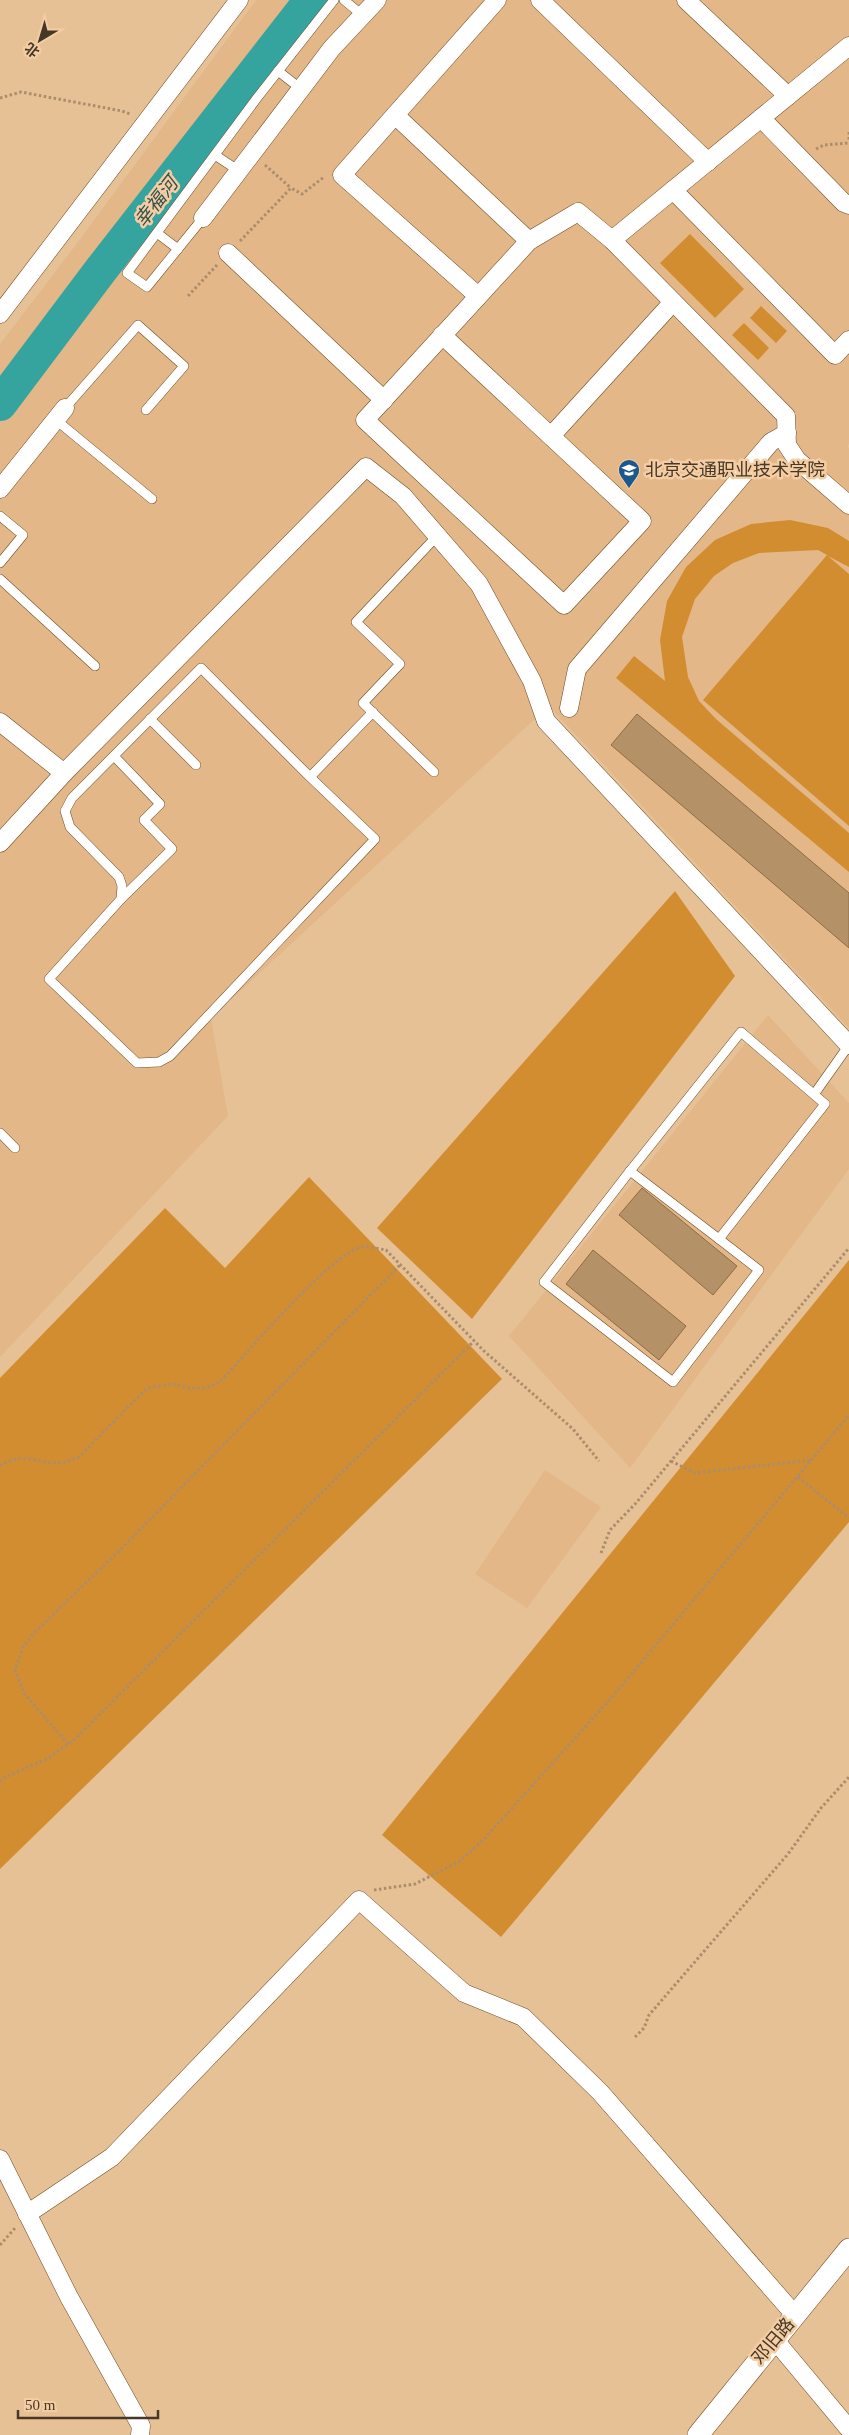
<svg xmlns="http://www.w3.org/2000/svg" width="849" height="2435" font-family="'Times New Roman','Noto Sans SC',serif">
	<rect width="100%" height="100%" fill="#e7c196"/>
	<!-- built -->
	<g fill="#e3b787">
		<polygon points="256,0 849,0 849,444 847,446 849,448 849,1028 549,706 211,1018 228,1116 0,1357 0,344 75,246"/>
		<polygon points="768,1015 849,1103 849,1169 630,1468 509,1336"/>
		<polygon points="545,1470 601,1507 527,1608 475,1574"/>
	</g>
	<!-- green -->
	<g fill="#d28d30">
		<polygon points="690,234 744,289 715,318 660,263"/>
		<polygon points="761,306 787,331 776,343 750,318"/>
		<polygon points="744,323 769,348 758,360 732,335"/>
		<polygon points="790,520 828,528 849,541 849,567 828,556 849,574 849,826 703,700 827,555 818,550 759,553 733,563 714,576 695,599 682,637 688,677 699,701 716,719 849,833 849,872 616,678 634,656 665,681 660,640 667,601 686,567 715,540 751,524"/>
		<polygon points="675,891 735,976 472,1319 377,1228"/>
		<polygon points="309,1177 502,1379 0,1869 0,1378 165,1208 225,1268"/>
		<polygon points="849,1260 849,1522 501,1937 382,1835"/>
	</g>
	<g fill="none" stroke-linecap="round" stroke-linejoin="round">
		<!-- river -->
		<polyline stroke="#35a49e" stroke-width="34" points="0,404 100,271 311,0"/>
	</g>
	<!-- building -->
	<g fill="#b59168" stroke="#8f6c44">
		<polygon points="637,714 849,893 849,948 611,745"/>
		<polygon points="642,1188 737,1266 713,1295 619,1215"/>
		<polygon points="593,1250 686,1326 659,1360 566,1284"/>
	</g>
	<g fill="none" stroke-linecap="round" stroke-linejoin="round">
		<!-- service casing -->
		<g stroke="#6e4d25" stroke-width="10">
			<g id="service">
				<polyline points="344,0 362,15"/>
				<polyline points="278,71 301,89"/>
				<polyline points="215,155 239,171"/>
				<polyline points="203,218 147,287 127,273 257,98 334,0"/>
				<polyline points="157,233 178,249"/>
				<polyline points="65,408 138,325 184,366 146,410"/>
				<polyline points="56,420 152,499"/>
				<polyline points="0,516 23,535 0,563"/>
				<polyline points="0,579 95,666"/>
				<polyline points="150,719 196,765"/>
				<polyline points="114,756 160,804 144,820 172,849 121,899"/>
				<polyline points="434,772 363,703 400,664 356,622 437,536"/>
				<polyline points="310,777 375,839 170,1056 159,1062 137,1063 49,979 121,899 122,886 119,877 70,827 65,811 72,798 201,668 310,777 373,712"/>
				<polygon points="741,1032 825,1104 719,1239 630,1171"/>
				<polyline points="815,1093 849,1045"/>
				<polyline points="0,1133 15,1148"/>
				<polyline points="630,1171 544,1282 673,1382 759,1270 719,1239"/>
			</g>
		</g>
		<!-- minor casing -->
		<g stroke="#6e4d25" stroke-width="19">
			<g id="minor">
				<polyline points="497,0 395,115 529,241"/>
				<polyline points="540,0 708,162"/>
				<polyline points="686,0 788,96"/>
				<polyline points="395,115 342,175 478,296"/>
				<polyline points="761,118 844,203 849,205"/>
				<polyline points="673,190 835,355 849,340"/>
				<polyline points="203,218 332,48 377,0"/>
				<polyline points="612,240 786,416 787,445 797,460 849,505"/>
				<polyline points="228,253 384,400"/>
				<polyline points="0,314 239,0"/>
				<polyline points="442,335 642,521 564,605 365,420 529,241 578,212 612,240 849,46"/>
				<polyline points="551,436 673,302"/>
				<polyline points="0,489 65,408"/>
				<polyline points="569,708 577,669 771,442 787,433"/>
				<polyline points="0,722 64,773"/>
				<polyline points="0,843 64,773 366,467 403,496 479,584 532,681 546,721 849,1045"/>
				<polyline points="0,2159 69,2297 141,2426 140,2435"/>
				<polyline points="27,2214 112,2157 359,1900 464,1993 523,2017 600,2092 795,2315"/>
				<polyline points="774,2339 849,2429"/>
			</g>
		</g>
		<!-- tertiary casing -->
		<g stroke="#6e4d25" stroke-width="22">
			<polyline id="tertiary" points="698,2435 849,2249"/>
		</g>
		<!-- path -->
		<g stroke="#ab8d6c" stroke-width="3" stroke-dasharray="2.5 2.5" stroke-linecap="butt">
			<polyline points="0,98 21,92 122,111 130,114"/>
			<polyline points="849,132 849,141"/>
			<polyline points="816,149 824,145 849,143"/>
			<polyline points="265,165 291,188"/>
			<polyline points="240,241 291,188 302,194 324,177"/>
			<polyline points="188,296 217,265"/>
			<polyline points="671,1461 695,1473 812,1460"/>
			<path d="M 0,1466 C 17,1453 34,1461 53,1463 C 61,1464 72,1460 79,1457 L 147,1388 L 175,1384 L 189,1388 L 204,1388 L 220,1382 C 244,1356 334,1250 362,1247 C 369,1246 379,1249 386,1250 L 484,1351 L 573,1429 L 599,1461"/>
			<polyline points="798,1477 849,1518"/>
			<polyline points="601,1553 610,1530 636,1503 849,1248"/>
			<polyline points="68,1744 24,1693 15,1670 23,1647 35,1632 122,1548 400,1265"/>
			<polyline points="0,1782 5,1777 47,1759 74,1740 474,1341"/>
			<polyline points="374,1890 415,1884 460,1861 485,1838 613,1696 849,1415"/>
			<polyline points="635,2037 644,2028 649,2015 788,1854 821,1808 849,1777"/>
			<polyline points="0,2245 15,2228"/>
		</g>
		<!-- service -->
		<use href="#service" stroke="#fff" stroke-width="9"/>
		<!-- minor -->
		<use href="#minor" stroke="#fff" stroke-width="18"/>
		<!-- tertiary -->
		<use href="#tertiary" stroke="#fff" stroke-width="21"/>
	</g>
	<!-- icons -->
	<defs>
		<g id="university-pin" transform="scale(1.125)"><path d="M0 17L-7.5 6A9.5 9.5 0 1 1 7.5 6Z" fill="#1b588e" stroke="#f4cda3"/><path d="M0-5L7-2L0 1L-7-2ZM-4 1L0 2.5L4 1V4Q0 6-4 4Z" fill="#fff"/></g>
	</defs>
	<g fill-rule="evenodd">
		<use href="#university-pin" x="629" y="470"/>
	</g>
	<g text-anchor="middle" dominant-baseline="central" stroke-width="5" stroke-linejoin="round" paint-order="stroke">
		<!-- poi labels -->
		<g font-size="18" fill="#463726" stroke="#f4cda3" text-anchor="start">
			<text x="645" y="470">北京交通职业技术学院</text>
		</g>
		<!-- street labels -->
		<g font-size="18" fill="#463726" stroke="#f4cda3">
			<text transform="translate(773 2341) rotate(-50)">邓旧路</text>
		</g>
		<!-- water labels -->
		<g font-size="19" font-style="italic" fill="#31514f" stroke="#f4cda3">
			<text transform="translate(156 202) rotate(-52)">幸福河</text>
		</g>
	</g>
	<!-- north arrow -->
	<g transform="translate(40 40) rotate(218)" stroke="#f4cda3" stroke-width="4" paint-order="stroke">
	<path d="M0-4L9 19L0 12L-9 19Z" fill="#463726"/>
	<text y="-8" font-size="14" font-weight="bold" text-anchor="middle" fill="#463726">北</text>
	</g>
	<!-- scale -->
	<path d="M18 2410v8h140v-8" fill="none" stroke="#463726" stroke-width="2.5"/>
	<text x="25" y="2410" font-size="15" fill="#463726" stroke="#f4cda3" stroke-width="4" paint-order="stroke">50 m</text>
</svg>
